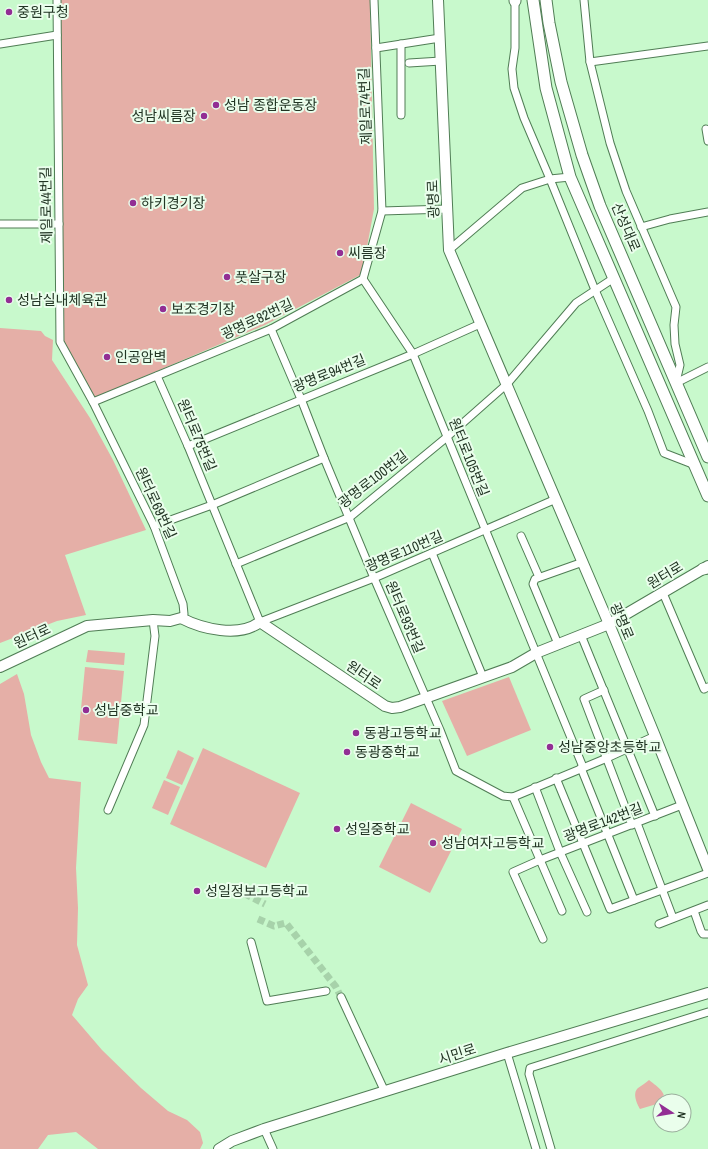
<svg xmlns="http://www.w3.org/2000/svg" width="708" height="1149" font-family="'Archivo Narrow','Noto Sans KR',sans-serif">
<style>
.green{fill:#e5afa7}
.lines{fill:none;stroke-linecap:round;stroke-linejoin:round}
.minor-tunnel{stroke:#a7d2aa;stroke-width:7;stroke-dasharray:7 3.5;stroke-linecap:butt}
.minor-casing{stroke:#507d55;stroke-width:9}
.secondary-casing{stroke:#507d55;stroke-width:12}
.primary-casing{stroke:#507d55;stroke-width:13}
.minor{stroke:#fff;stroke-width:7}
.secondary{stroke:#fff;stroke-width:10}
.primary{stroke:#fff;stroke-width:11}
.poi-dot{fill:#922e94;stroke:#eafeec;stroke-width:1.5}
.labels{text-anchor:middle;stroke-width:4;stroke-linejoin:round;paint-order:stroke}
.poi-label{font-size:14px;fill:#223524;stroke:#eafeec;text-anchor:start}
.street-label{font-size:14px;fill:#223524;stroke:#eafeec}
</style>
<rect width="100%" height="100%" fill="#c8f9cc"/>
<g class="green">
<path d="M59,0H370L374,209L362,274L265,325L94,398L60,342Z"/>
<path d="M0,328L41,331L45,336L53,340L52,360L90,418L113,460L146,530L65,555L86,615L57,621L0,643Z"/>
<path d="M88,650L125,653L124,665L86,662Z"/>
<path d="M85,667L124,671L117,744L78,740Z"/>
<path d="M17,674L24,694L31,735L41,762L49,778L81,782L76,868L78,908L77,945L88,985L78,999L72,1015L102,1050L141,1088L168,1111L187,1120L200,1132L203,1143L200,1149H98L76,1132L48,1135L38,1149H0V684Z"/>
<path d="M509,677L531,730L467,756L442,701Z"/>
<path d="M203,748L300,793L266,868L170,824Z"/>
<path d="M178,750L194,758L182,785L166,778Z"/>
<path d="M164,780L180,787L168,815L152,808Z"/>
<path d="M411,803L462,829L430,893L379,867Z"/>
<path d="M649,1080C655,1085 667,1092 664,1101H660V1103L640,1109C637,1104 632,1093 638,1088C642,1085 646,1083 649,1080Z"/>
</g>
<g class="lines">
<g class="minor-tunnel">
<path d="M235,889L265,904"/>
<path d="M258,919L274,926L286,923L336,987L341,997"/>
</g>
<g class="minor-casing">
<g id="minor">
<path d="M57,0L60,342L93,402L154,526L183,604L184,614L181,618"/>
<path d="M584,0L590,62L610,143L626,191L676,307L674,325L675,344L680,365L676,382"/>
<path d="M515,1V48L512,69L514,88L524,118L550,179L570,177"/>
<path d="M0,44L57,35"/>
<path d="M401,44V115"/>
<path d="M376,48L440,38"/>
<path d="M590,62L708,46"/>
<path d="M409,63L441,61"/>
<path d="M706,129L708,141"/>
<path d="M382,211L447,209"/>
<path d="M0,224H59"/>
<path d="M641,227L670,219L708,212"/>
<path d="M449,250L522,188L550,179L595,290L648,411L664,453L695,465"/>
<path d="M363,279L413,354L583,767"/>
<path d="M271,329L301,399L324,458L374,578L440,730L456,771L503,796L513,797L607,758L655,736"/>
<path d="M157,376L188,446L260,622L374,578L556,499"/>
<path d="M676,383L708,367"/>
<path d="M93,402L271,329L363,279L382,211L374,0"/>
<path d="M188,446L413,354L480,324"/>
<path d="M154,526L212,505L324,458"/>
<path d="M521,536L539,577"/>
<path d="M432,553L483,677"/>
<path d="M236,564L350,517L447,437L507,384L576,303L614,278"/>
<path d="M663,593L704,689L708,687"/>
<path d="M581,635L655,816"/>
<path d="M558,644L533,584L535,579L583,562"/>
<path d="M604,690L584,699L632,825"/>
<path d="M581,768L634,900"/>
<path d="M556,778L610,909L708,873"/>
<path d="M535,787L560,852L587,912"/>
<path d="M513,797L562,911"/>
<path d="M108,810L144,725L155,636L153,620"/>
<path d="M637,823L673,918"/>
<path d="M694,911L701,931L703,934H708"/>
<path d="M659,924L708,905"/>
<path d="M543,939L513,872L540,860L682,805"/>
<path d="M251,942L267,1001L326,991"/>
<path d="M341,997L385,1092"/>
<path d="M507,1053L536,1149"/>
<path d="M264,1129L273,1149"/>
<path d="M551,1149L529,1074L530,1068L708,1012"/>
</g>
</g>
<g class="secondary-casing">
<g id="secondary">
<path d="M438,0L449,250L609,624L655,736L708,869"/>
<path d="M0,667L87,626L153,620L170,621L181,618C202,629 239,638 260,622L385,706L392,708L400,707L512,667L536,653L609,624L708,566"/>
<path d="M219,1149L232,1141L264,1129L507,1053L708,993"/>
</g>
</g>
<g class="primary-casing">
<g id="primary">
<path d="M515,0V1"/>
<path d="M533,0L546,88L570,177L708,496"/>
<path d="M546,0L549,23L561,82L582,155L600,206L708,457"/>
<path d="M703,569L708,568"/>
</g>
</g>
<use href="#minor" class="minor"/>
<use href="#secondary" class="secondary"/>
<use href="#primary" class="primary"/>
</g>
<g class="poi-dot">
<circle cx="9" cy="12" r="4"/>
<circle cx="216" cy="105" r="4"/>
<circle cx="204" cy="116" r="4"/>
<circle cx="133" cy="203" r="4"/>
<circle cx="340" cy="253" r="4"/>
<circle cx="227" cy="277" r="4"/>
<circle cx="9" cy="300" r="4"/>
<circle cx="163" cy="309" r="4"/>
<circle cx="107" cy="357" r="4"/>
<circle cx="86" cy="710" r="4"/>
<circle cx="356" cy="733" r="4"/>
<circle cx="550" cy="747" r="4"/>
<circle cx="347" cy="752" r="4"/>
<circle cx="337" cy="829" r="4"/>
<circle cx="433" cy="843" r="4"/>
<circle cx="197" cy="891" r="4"/>
</g>
<g class="labels">
<g class="poi-label">
<text x="17" y="17">중원구청</text>
<text x="224" y="110">성남 종합운동장</text>
<text x="196" y="121" text-anchor="end">성남씨름장</text>
<text x="141" y="208">하키경기장</text>
<text x="348" y="258">씨름장</text>
<text x="235" y="282">풋살구장</text>
<text x="17" y="305">성남실내체육관</text>
<text x="171" y="314">보조경기장</text>
<text x="115" y="362">인공암벽</text>
<text x="94" y="715">성남중학교</text>
<text x="364" y="738">동광고등학교</text>
<text x="558" y="752">성남중앙초등학교</text>
<text x="355" y="757">동광중학교</text>
<text x="345" y="834">성일중학교</text>
<text x="441" y="848">성남여자고등학교</text>
<text x="205" y="896">성일정보고등학교</text>
</g>
<g class="street-label">
<text transform="translate(365 106) rotate(-92)" y="5">제일로74번길</text>
<text transform="translate(433 199) rotate(-92)" y="5">광명로</text>
<text transform="translate(46 205) rotate(-91)" y="5">제일로44번길</text>
<text transform="translate(626 227) rotate(67)" y="5">산성대로</text>
<text transform="translate(257 319) rotate(-25)" y="5">광명로82번길</text>
<text transform="translate(329 373) rotate(-22)" y="5">광명로94번길</text>
<text transform="translate(197 435) rotate(67)" y="5">원터로75번길</text>
<text transform="translate(469 457) rotate(68)" y="5">원터로105번길</text>
<text transform="translate(373 479) rotate(-38)" y="5">광명로100번길</text>
<text transform="translate(156 503) rotate(65)" y="5">원터로69번길</text>
<text transform="translate(404 551) rotate(-23)" y="5">광명로110번길</text>
<text transform="translate(665 575) rotate(-31)" y="5">원터로</text>
<text transform="translate(405 617) rotate(67)" y="5">원터로93번길</text>
<text transform="translate(622 621) rotate(67)" y="5">광명로</text>
<text transform="translate(32 636) rotate(-25)" y="5">원터로</text>
<text transform="translate(364 675) rotate(34)" y="5">원터로</text>
<text transform="translate(603 822) rotate(-21)" y="5">광명로142번길</text>
<text transform="translate(457 1054) rotate(-18)" y="5">시민로</text>
</g>
</g>
<g transform="translate(672 1113) rotate(102)"><circle r="19" fill="#eafeec" stroke="#9aae9c"/>
<path d="M0-3L7 15L0 10L-7 15Z" fill="#922e94"/>
<text y="-6" font-size="11" font-weight="bold" text-anchor="middle" fill="#223524">N</text>
</g>
</svg>
